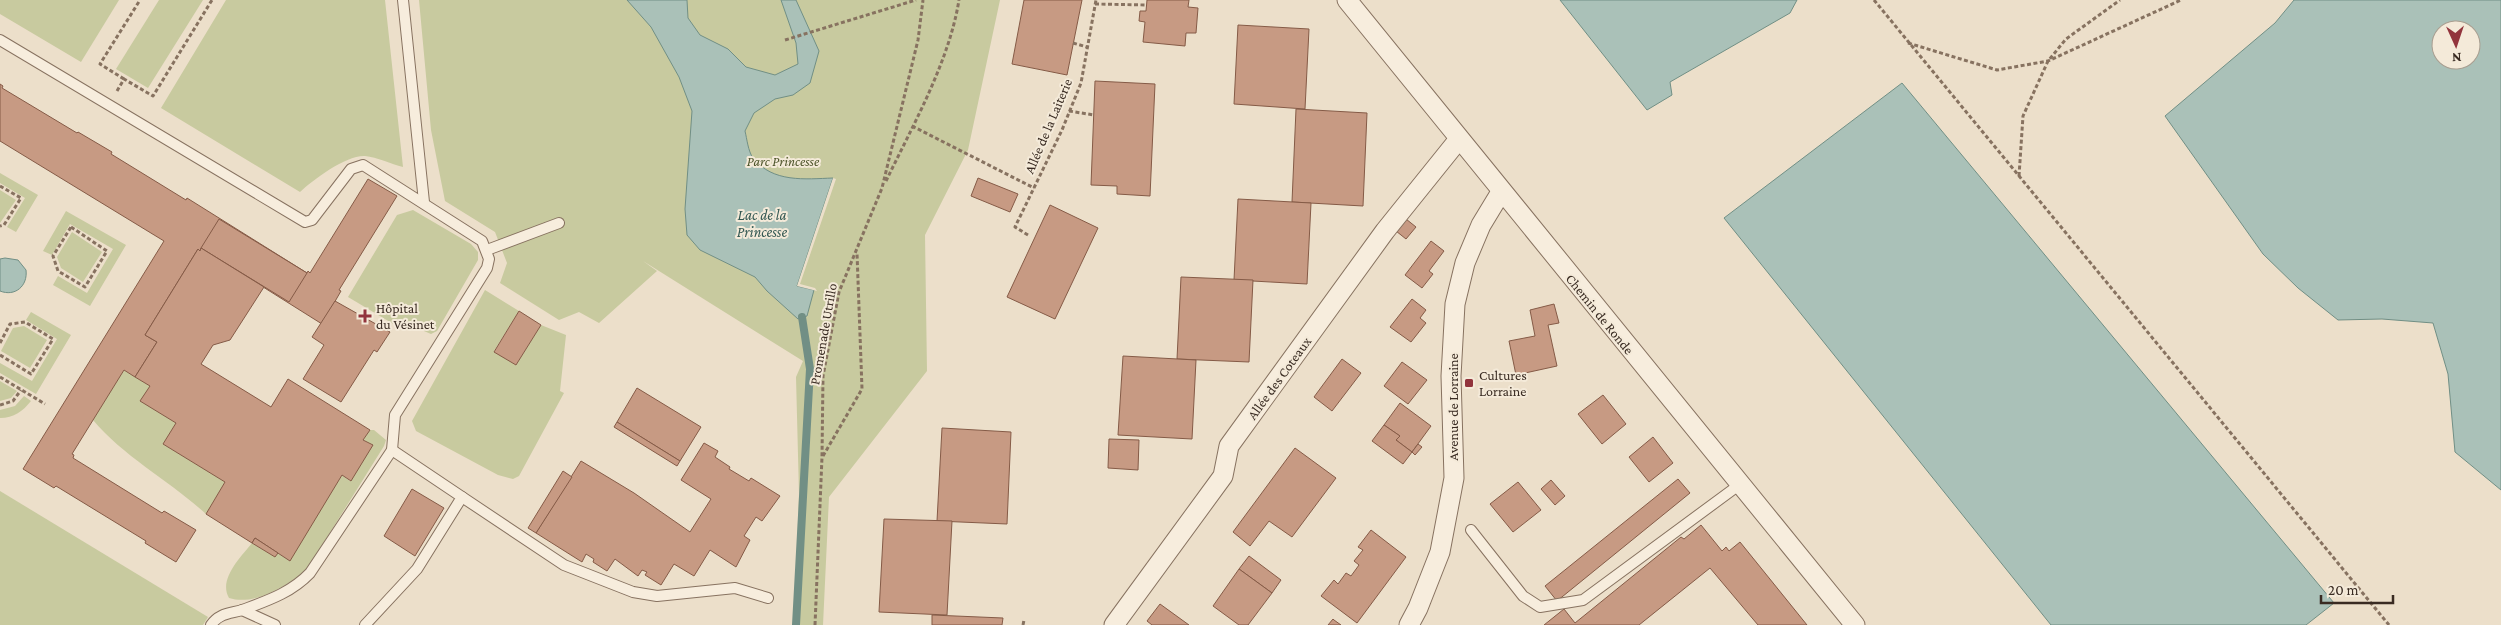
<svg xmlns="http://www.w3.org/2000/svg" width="2501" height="625" font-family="'Crimson Pro',serif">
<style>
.green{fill:#c8ca9f}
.water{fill:#aac1b8;stroke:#718f85;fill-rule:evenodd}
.pier{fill:#ecdfca}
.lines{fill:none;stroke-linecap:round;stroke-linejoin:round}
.stream{stroke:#718f85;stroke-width:8}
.building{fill:#c79a83;stroke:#855b47}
.lane-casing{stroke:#877260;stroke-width:12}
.street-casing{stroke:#877260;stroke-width:21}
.path{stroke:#877260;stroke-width:3;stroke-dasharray:4 2.5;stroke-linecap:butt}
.lane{stroke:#f7eddd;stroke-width:10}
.street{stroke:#f7eddd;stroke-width:19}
.poi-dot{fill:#92343c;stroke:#f4ead9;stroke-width:2}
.labels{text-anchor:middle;stroke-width:4;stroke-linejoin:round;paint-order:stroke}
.street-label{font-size:14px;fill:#392b22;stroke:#f4ead9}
.park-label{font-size:14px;font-style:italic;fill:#4d542a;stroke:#f4ead9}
.poi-label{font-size:14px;fill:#392b22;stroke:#f4ead9;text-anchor:start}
.water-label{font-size:15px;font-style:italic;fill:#335852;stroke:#f4ead9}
</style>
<rect width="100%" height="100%" fill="#ecdfca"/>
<g class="green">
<path d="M0,0H119L81,62L0,14Z"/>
<path d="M159,0H203L148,88L116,69Z"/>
<path d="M226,0H385L403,167C391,164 377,157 365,156C346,155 313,180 300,192L161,108Z"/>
<path d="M419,0H1000L968,150L925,235L927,371L829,497L823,625H794L799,494L796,377L803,361L643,261L657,271L599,323L579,312L559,320L500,283L507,263L495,232L445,201L431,130Z"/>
<path d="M0,173L38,195L16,232L7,227L25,198L0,183Z"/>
<path d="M0,190L16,200L0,223Z"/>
<path d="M413,210L471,244L478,252V260L437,331L431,334L405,323L395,325L348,297L397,215Z"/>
<path d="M66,211L126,245L90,306L53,285L58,276L87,293L113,249L70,224L52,255L43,251Z"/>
<path d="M72,232L102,252L83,282L61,268L57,257Z"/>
<path d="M485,290L519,311L494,351L516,365L541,325L566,335L560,391L564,393L519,476L513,479L498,475L416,431L412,421Z"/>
<path d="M31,312L71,335L36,394L0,373V363L32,381L57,339L26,320Z"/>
<path d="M24,326L47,340L30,368L1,351L13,328Z"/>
<path d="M124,370L150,386L141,401L176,423L163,444L225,482L206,514C170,481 124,457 93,420Z"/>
<path d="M0,381L17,391L11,398L0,401Z"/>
<path d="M24,396L31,401C23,411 14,418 0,418V410L15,406Z"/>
<path d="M370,430H374L386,440L384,446L306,571C286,586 255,606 229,598C218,579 241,557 252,543L275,557L278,553L289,560L342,475L350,481L372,445L363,440Z"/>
<path d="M0,491L208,617L203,625H0Z"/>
</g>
<g class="water">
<path d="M627,0H687L688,18L700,35L728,49L746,67L775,75L798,64L796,43L781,0H796L819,51L810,83L793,95L775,99L754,113L745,131C747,139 748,151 753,158C773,183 805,179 833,178L797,286L814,290L807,316L798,319L767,291L755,277L700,250L687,235L685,209L692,111L679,77L651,27Z"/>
<path d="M1560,0H1797L1790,13L1670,82L1672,95L1647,110Z"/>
<path d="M2294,0H2501V490L2455,452L2448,374L2433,323L2382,319L2338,320L2298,288L2263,254L2165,116L2275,23ZM2441,30H2471V60H2441Z"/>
<path d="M1902,83L2334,603L2306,625H2051L1724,218Z"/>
<path d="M5,258L18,260L26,270C28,286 15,297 0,291V259Z"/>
</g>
<path class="pier" d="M833,178L836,179L800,284L815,288L817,291L797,286Z"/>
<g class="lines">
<path class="stream" d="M796,625L810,369L802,317"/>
</g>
<g class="building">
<path d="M1024,0H1082L1067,75L1012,64Z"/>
<path d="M1147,0H1189L1188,7L1198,8L1196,33H1186L1185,46L1143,42L1145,22L1139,21L1140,11H1146Z"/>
<path d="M1238,25L1309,29L1305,109L1234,104Z"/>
<path d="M1095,81L1155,84L1150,196L1117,194V186L1091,185Z"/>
<path d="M0,84L3,86L2,88L77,133L78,132L112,152L111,154L186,200L187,198L307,273L308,271L310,273L368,179L397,196L339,290L341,291L322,324L201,248L200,251L198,249L145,335L157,342L135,377L124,370L72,454L74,455L73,458L162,513L164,511L196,530L176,562L145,543L146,541L56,486L54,488L23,469L164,241L0,141Z"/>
<path d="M1296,109L1367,113L1363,206L1292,202Z"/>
<path d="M978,178L1018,194L1010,212L971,196Z"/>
<path d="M1238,199L1311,203L1307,284L1234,280Z"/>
<path d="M1050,205L1098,228L1055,319L1007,297Z"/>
<path d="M219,219L307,273L289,302L201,248Z"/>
<path d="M1406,219L1416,227L1406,239L1396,231Z"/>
<path d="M1431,241L1444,251L1429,271L1433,274L1422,288L1405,275Z"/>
<path d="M201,248L264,287L230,340L213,345L201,364L271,407L288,379L370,430L363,440L373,445L351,481L342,475L290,561L255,538L252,543L206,514L225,482L163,444L176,423L140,401L150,386L135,377L157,342L145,335L198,249L200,251Z"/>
<path d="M1181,277L1253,280L1249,362L1177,359Z"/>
<path d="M1412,299L1426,310L1420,318L1426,323L1411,342L1390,327Z"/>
<path d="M335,301L390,332L377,352L374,350L341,402L303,379L324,345L312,337Z"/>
<path d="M1554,304L1559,323L1548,325L1557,366L1516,375L1509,341L1535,336L1530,310Z"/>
<path d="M519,311L541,325L516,365L494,352Z"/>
<path d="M1123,356L1196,360L1192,439L1118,435Z"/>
<path d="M1342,359L1361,373L1332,411L1314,397Z"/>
<path d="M1402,362L1427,380L1408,404L1384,386Z"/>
<path d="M637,388L701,427L680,461L617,422Z"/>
<path d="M1603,395L1626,424L1602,444L1578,414Z"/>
<path d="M1400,403L1431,426L1412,452L1396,440L1400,436L1384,425Z"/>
<path d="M617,422L680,461L677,466L614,427Z"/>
<path d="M1384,425L1400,436L1396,440L1412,452L1403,464L1372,441Z"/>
<path d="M942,428L1011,432L1007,524L937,521Z"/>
<path d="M1653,437L1673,463L1649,482L1629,457Z"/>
<path d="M1109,439L1139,440L1138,470L1108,468Z"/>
<path d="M704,443L718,451L715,457L730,467L729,469L749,481L751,478L780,496L762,521L756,517L744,536L750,540L736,567L710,550L694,576L674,564L661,585L645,575L647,572L642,570L638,576L615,559L607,571L593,562L594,559L586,554L582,562L536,533L581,461L634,493L690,532L711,499L681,480Z"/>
<path d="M1418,444L1422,447L1415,455L1412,452Z"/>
<path d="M1295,448L1336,478L1292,537L1269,521L1250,546L1233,532Z"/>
<path d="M563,471L572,477L536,533L528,528Z"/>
<path d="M1678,479L1690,493L1557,601L1545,586Z"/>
<path d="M1551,480L1565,496L1555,505L1541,489Z"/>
<path d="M1518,482L1541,510L1513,532L1490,504Z"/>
<path d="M412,489L444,508L415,556L384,536Z"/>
<path d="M884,519L952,521L947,615L879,612Z"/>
<path d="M1701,525L1722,551L1726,547L1729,551L1740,542L1807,625H1758L1710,568L1639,625H1544L1564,609L1575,623L1681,537L1684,539Z"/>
<path d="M1371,530L1406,557L1357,623L1321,596L1334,580L1338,584L1346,573L1351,576L1359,565L1354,561L1363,550L1358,547Z"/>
<path d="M255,538L278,553L275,557L252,543Z"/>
<path d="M1249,556L1281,580L1272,593L1239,569Z"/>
<path d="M1239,569L1272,593L1248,625H1239L1213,606Z"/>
<path d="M1160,604L1189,625H1152L1147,621Z"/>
<path d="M932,615L1003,618L1002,625H932Z"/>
<path d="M1333,619L1334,620L1341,625H1328Z"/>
</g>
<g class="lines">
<g class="lane-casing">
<g id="lane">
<path d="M403,0L424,202"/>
<path d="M0,40L305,222L312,220L351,169L363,165L482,241L489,259L487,268L395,415L392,450L310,573C292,592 269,600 245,609C232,614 220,612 211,625"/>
<path d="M487,250L559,223"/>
<path d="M462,497L564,565L633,592L657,596L735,588L768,598"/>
<path d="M1471,530L1523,596L1540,607L1583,600L1739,485"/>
<path d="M242,610L275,625"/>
<path d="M365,625L417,569L462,497L392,450"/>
</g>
</g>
<g class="street-casing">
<g id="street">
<path d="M1347,0L1855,625"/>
<path d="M1114,625L1223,476L1229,446L1385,231L1459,139"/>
<path d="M1409,625L1418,608L1440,552L1454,478L1451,376L1455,304L1465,263L1481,225L1501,192"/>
</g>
</g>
<g class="path">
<path d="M1874,0L2389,625"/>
<path d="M1095,4L1147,5"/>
<path d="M785,40L916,0"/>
<path d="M1073,43L1087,47"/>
<path d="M1908,43L1997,70L2048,61L2181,0"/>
<path d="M124,79L100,64L140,0"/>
<path d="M117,91L124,79L153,96L212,0"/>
<path d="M1069,111L1094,115"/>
<path d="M912,126L1034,188"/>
<path d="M2019,176L2023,116L2048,61L2066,39L2120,0"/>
<path d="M886,181C913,125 949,62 959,0"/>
<path d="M0,186L21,198L4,225L0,226"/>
<path d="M71,227L107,251L85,287L58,271L53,256Z"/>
<path d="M1028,235L1015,227L1062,130L1081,83L1096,0"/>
<path d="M0,343L10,324L25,322L53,339L31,374L0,355"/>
<path d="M0,377L45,404"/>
<path d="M0,405L13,401L21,390"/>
<path d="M823,456L862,389L857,253"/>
<path d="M815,625L822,457L823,376L839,292L882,188L918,40L923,0"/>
<path d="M1023,625L1024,620"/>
</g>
<use href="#lane" class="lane"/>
<use href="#street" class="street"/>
</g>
<g class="poi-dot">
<path d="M362.5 308.5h5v5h5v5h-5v5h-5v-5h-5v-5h5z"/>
<rect x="1464" y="378" width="10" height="10" rx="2.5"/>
</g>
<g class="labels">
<g class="street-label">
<text transform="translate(1048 126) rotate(-67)" y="5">Allée de la Laiterie</text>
<text transform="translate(1600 314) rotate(51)" y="5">Chemin de Ronde</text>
<text transform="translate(823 334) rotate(-80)" y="5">Promenade Utrillo</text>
<text transform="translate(1279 378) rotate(-54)" y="5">Allée des Coteaux</text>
<text transform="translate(1453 407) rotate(-90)" y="5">Avenue de Lorraine</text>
</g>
<g class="park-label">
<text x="783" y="166">Parc Princesse</text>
</g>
<g class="poi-label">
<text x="376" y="313">Hôpital<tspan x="376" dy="16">du Vésinet</tspan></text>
<text x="1479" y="380">Cultures<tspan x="1479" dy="16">Lorraine</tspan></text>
</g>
<g class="water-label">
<text x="762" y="220">Lac de la<tspan x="762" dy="17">Princesse</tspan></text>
</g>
</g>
<g transform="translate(2456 45) rotate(177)"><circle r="24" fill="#f4ead9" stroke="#a99e90"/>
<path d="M0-4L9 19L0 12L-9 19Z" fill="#92343c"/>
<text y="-8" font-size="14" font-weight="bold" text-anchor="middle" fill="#392b22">N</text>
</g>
<path d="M2321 595v8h72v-8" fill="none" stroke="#392b22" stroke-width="2.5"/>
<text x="2328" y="595" font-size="15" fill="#392b22" stroke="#f4ead9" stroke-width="4" paint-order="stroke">20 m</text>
</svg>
